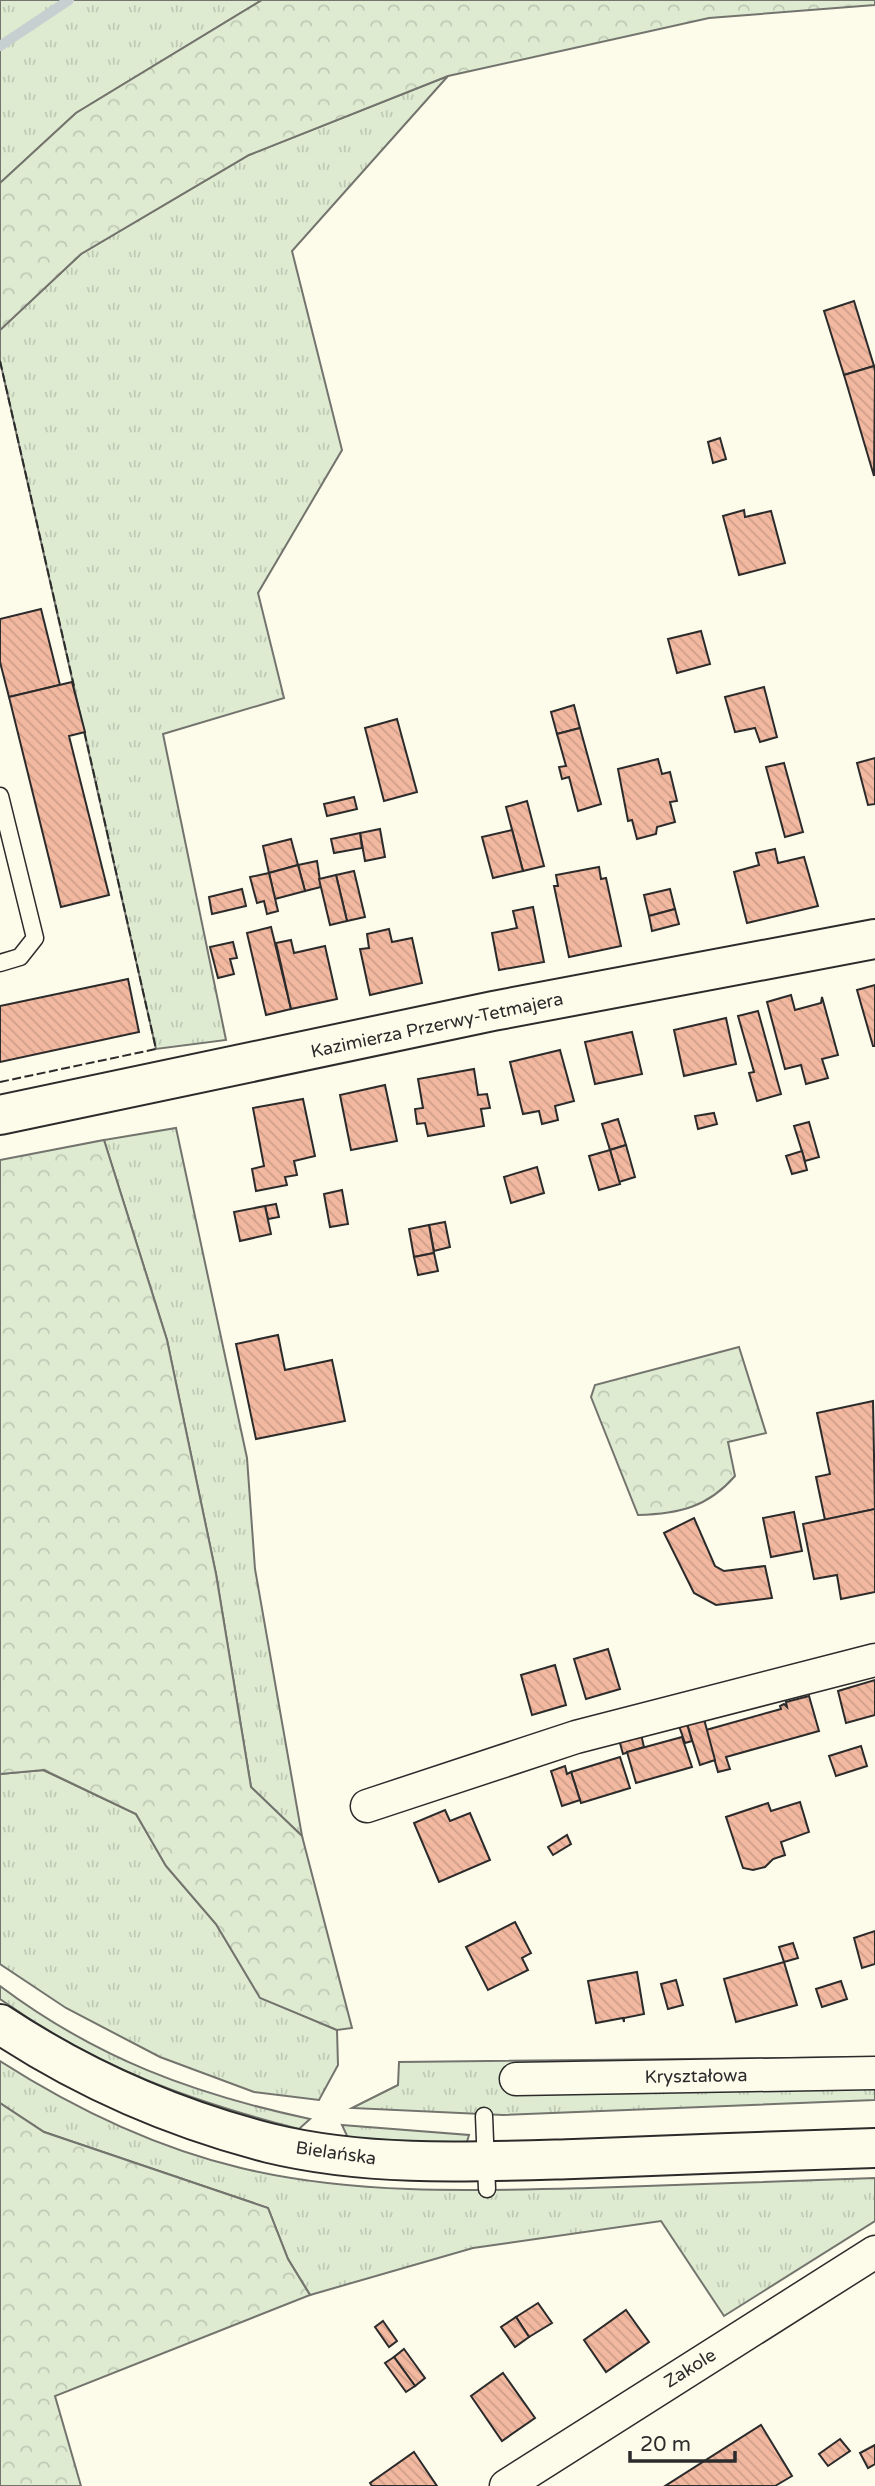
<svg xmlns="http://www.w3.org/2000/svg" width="875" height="2486" font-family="'Varela Round',sans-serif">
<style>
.grass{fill:url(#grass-tufts);stroke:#74746e;stroke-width:2}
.forest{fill:url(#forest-crowns);stroke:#74746e;stroke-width:2}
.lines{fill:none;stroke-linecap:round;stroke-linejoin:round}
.stream{stroke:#c7d0d0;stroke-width:10}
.building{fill:url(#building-back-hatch);stroke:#2b2b2b;stroke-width:2}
.lane-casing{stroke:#2b2b2b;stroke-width:19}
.street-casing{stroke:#2b2b2b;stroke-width:35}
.secondary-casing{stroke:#2b2b2b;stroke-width:42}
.lane{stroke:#fdfbea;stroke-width:16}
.street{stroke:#fdfbea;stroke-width:32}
.secondary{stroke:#fdfbea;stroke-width:38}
.fence{stroke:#2b2b2b;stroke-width:2;stroke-dasharray:9 3.5;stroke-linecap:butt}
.labels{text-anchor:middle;stroke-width:5;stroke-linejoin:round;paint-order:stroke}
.street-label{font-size:18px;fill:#2b2b2b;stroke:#fdfbea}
</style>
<defs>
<pattern id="grass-tufts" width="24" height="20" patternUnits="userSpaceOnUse" patternTransform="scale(1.75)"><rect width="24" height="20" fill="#deebd1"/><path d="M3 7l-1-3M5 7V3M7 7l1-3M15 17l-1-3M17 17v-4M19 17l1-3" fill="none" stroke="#bfcab4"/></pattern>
<pattern id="forest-crowns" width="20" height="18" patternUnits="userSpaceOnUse" patternTransform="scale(1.75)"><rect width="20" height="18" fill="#deebd1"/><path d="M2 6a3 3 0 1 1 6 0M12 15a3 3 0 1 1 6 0" fill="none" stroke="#bfcab4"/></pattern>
<pattern id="building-back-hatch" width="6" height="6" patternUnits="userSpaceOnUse" patternTransform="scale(1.75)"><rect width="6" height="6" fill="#f2b8a0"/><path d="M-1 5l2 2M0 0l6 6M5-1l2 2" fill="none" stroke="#d09e8a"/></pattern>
</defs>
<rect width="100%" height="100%" fill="#fdfbea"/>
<g class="grass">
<path d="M0,0H262L76,113L0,183Z"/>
<path d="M448,76L292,251L342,450L258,593L284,698L163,734L226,1040L156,1049L0,361V330L81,254L249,155Z"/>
<path d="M176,1128L247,1458L255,1569L302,1836L251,1787L216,1574L167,1340L104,1140Z"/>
<path d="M43,1770L136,1814L166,1866L216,1924L260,1997L337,2030L338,2065L319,2100L254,2092L160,2057L66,2008L0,1964V1774Z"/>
<path d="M0,1986C96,2058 193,2094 310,2119L299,2129C187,2100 96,2067 0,1999Z"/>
<path d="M875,2057V2100L503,2115L352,2108L398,2085L399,2062Z"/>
<path d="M0,2061C75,2109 154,2147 241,2168C354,2195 473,2191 589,2188C684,2185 780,2181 875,2178V2221L724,2316L661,2221L473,2248L310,2295L288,2259L268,2208L44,2132L0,2103Z"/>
<path d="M342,2125L469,2135L466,2145L348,2138Z"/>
</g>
<g class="forest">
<path d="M262,0H875V5L709,18L448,76L249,155L81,254L0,330V183L76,113Z"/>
<path d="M104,1140L167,1340L216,1574L251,1787L302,1836L352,2028L337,2030L260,1998L216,1924L166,1866L136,1814L44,1770L0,1774V1160Z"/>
<path d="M739,1347L766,1433L728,1442L735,1476C708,1507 679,1514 638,1515L591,1397L595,1385Z"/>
<path d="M0,2103L44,2132L268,2208L288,2259L310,2295L55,2396L81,2486H0Z"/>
</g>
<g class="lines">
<path class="stream" d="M0,46L69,0"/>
</g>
<g class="building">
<path d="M854,301L874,366L844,375L824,311Z"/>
<path d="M874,366L875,371L874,476L844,375Z"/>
<path d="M720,438L726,459L713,463L708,442Z"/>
<path d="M744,510L745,517L771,511L785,563L739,575L723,516Z"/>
<path d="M41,609L60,685L9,697L0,662V619Z"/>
<path d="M701,631L710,664L677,673L668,639Z"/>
<path d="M72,682L85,732L69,736L109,895L61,907L9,697Z"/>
<path d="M764,687L777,737L760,742L755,728L735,732L725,697Z"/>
<path d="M574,705L580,728L557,734L551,712Z"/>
<path d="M397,719L417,792L384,801L365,728Z"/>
<path d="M580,728L601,804L578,811L569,777L562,779L559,767L566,766L557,734Z"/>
<path d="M875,758V804L868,805L857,763Z"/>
<path d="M658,759L662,774L670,772L677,801L670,802L675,822L657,827L656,834L637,839L632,820L628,821L618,769Z"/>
<path d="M784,763L803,832L785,837L766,767Z"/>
<path d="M354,797L357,809L327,816L324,804Z"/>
<path d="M527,801L544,866L523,871L506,807Z"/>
<path d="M380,829L385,857L365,861L360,833Z"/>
<path d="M512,830L523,871L493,878L482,837Z"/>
<path d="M360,833L362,848L334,853L331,839Z"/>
<path d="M291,839L298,865L269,873L263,846Z"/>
<path d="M775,849L778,863L804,857L818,906L747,923L734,872L759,865L756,853Z"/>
<path d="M317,861L321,887L305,891L298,865Z"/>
<path d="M298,865L305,891L275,899L269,873Z"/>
<path d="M599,867L601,879L606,878L621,946L569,957L554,886H558L556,875Z"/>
<path d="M354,871L365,917L347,921L336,875Z"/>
<path d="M269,873L278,911L267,914L264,901L257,903L250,877Z"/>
<path d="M336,875L347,921L330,925L319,879Z"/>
<path d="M242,889L246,906L212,914L209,897Z"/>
<path d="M670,889L675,909L649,916L644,895Z"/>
<path d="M533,907L544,962L499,970L492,933L517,928L513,911Z"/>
<path d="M675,909L679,924L652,931L649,916Z"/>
<path d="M271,927L291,1009L266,1015L247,933Z"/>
<path d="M389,929L392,942L412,938L422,983L370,995L360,949L369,948L367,934Z"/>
<path d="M291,940L294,953L325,946L337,999L291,1009L276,943Z"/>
<path d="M233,942L237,958L230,959L234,974L218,978L210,947Z"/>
<path d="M128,979L139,1032L0,1062V1006Z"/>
<path d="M875,985V1046H873L857,990Z"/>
<path d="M791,995L795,1010L821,1003L822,997L838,1055L822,1059L828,1078L806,1084L801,1065L785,1069L767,1002Z"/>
<path d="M758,1011L781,1094L757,1101L749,1073L754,1072L738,1016Z"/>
<path d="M726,1018L736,1064L684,1076L674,1030Z"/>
<path d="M632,1032L642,1074L595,1084L585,1042Z"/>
<path d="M560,1050L574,1101L555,1106L558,1120L542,1124L539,1111L523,1114L510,1062Z"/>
<path d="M474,1069L478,1095L487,1094L490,1108L481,1109L484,1126L428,1136L425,1123L417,1124L415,1109L423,1108L418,1079Z"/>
<path d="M385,1085L397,1141L351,1150L340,1095Z"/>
<path d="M303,1099L315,1156L294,1161L297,1175L285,1177L287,1185L256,1191L252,1169L264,1166L253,1108Z"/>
<path d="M714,1113L717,1124L698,1129L695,1116Z"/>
<path d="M618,1119L626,1145L610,1150L602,1124Z"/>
<path d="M809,1122L819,1157L805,1161L794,1126Z"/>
<path d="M626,1145L635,1177L619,1182L610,1150Z"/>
<path d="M610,1150L620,1184L599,1190L589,1156Z"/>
<path d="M802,1151L807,1170L792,1174L786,1156Z"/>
<path d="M537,1167L544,1193L511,1203L504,1177Z"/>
<path d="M342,1190L348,1224L330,1227L324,1194Z"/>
<path d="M276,1204L279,1217L268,1219L265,1206Z"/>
<path d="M265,1206L271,1234L240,1241L234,1212Z"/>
<path d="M445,1222L450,1247L434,1251L429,1225Z"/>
<path d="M429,1225L434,1253L414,1257L409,1229Z"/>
<path d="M434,1253L438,1271L418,1275L414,1257Z"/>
<path d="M278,1335L285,1370L332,1360L345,1421L256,1439L236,1344Z"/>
<path d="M873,1401L875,1509L825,1520L816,1477L830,1474L817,1413Z"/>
<path d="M875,1509V1592L841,1599L837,1575L814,1579L803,1524Z"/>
<path d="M794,1512L802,1551L771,1557L763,1518Z"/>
<path d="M694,1518L715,1566L724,1571L765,1566L772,1598L716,1605L694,1593L664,1533Z"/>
<path d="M608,1649L620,1689L586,1699L574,1659Z"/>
<path d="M555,1665L566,1705L532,1715L521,1675Z"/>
<path d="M875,1680V1715L846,1723L838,1691Z"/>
<path d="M809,1696L819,1731L726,1757L730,1769L718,1772L706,1730L781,1709L780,1706L784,1704L787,1707L786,1702Z"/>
<path d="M704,1719L715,1760L700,1765L687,1724Z"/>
<path d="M687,1724L692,1741L685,1743L679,1726Z"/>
<path d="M640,1730L644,1747L623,1754L618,1736Z"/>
<path d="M682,1737L692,1767L636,1783L627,1752Z"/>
<path d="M861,1746L867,1766L836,1776L829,1756Z"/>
<path d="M620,1757L630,1788L581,1803L571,1772Z"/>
<path d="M565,1766L567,1774L571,1772L580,1800L562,1806L551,1771Z"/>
<path d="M800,1802L809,1832L781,1842L785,1855L773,1859L765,1867L753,1870L743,1868L726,1817L768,1803L771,1811Z"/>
<path d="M445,1810L450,1821L470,1813L490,1860L439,1882L414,1823Z"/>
<path d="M567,1835L571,1844L553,1855L548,1847Z"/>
<path d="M515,1922L531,1953L522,1958L528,1970L488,1990L466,1947Z"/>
<path d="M875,1931V1964L862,1968L854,1938Z"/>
<path d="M793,1943L798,1958L784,1962L779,1947Z"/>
<path d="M784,1962L797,2005L736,2022L724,1979Z"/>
<path d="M637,1972L644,2014L624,2018V2022L623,2018L596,2023L588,1981Z"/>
<path d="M676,1980L683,2005L668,2009L661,1984Z"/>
<path d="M841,1981L847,1999L822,2007L816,1989Z"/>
<path d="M538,2303L552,2323L529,2337L516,2317Z"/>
<path d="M626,2310L649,2342L606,2372L584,2340Z"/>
<path d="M516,2317L529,2337L515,2347L501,2327Z"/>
<path d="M383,2321L397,2341L389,2347L375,2327Z"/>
<path d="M404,2349L425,2378L415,2386L394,2357Z"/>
<path d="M394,2357L415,2386L406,2392L385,2363Z"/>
<path d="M503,2373L535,2418L502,2441L471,2396Z"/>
<path d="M761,2425L792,2476L775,2486H665Z"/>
<path d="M840,2439L850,2451L828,2466L819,2454Z"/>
<path d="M875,2445V2464L868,2468L860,2453Z"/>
<path d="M414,2452L437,2486H372L370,2483Z"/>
</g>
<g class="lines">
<g class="lane-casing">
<g id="lane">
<path d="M0,796L35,938L20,957L0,963"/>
<path d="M484,2116L487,2189"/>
</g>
</g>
<g class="street-casing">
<g id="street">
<path d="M367,1806L576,1737L875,1660"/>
<path d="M516,2079L875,2073"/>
<path d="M506,2486L875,2252"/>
</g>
</g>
<g class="secondary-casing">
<g id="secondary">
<path d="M0,1115L493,1011L875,939"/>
<path d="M0,2024C83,2079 172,2118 269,2143C368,2167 473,2162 574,2159C674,2155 775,2151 875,2148"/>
</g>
</g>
<use href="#lane" class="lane"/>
<use href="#street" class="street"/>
<use href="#secondary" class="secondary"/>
<g class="fence">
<path d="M0,361L74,686"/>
<path d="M0,1082L156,1049L84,730"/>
</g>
</g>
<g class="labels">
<g class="street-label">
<text transform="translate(437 1025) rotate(-12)" y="6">Kazimierza Przerwy-Tetmajera</text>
<text transform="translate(696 2076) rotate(-1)" y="6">Kryształowa</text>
<text transform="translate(336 2153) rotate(8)" y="6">Bielańska</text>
<text transform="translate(690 2368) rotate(-32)" y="6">Zakole</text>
</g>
</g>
<path d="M630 2451v10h105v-10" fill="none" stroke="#2b2b2b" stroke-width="3.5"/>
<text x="640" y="2451" font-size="21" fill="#2b2b2b" stroke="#fdfbea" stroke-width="5" paint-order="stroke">20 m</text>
</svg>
